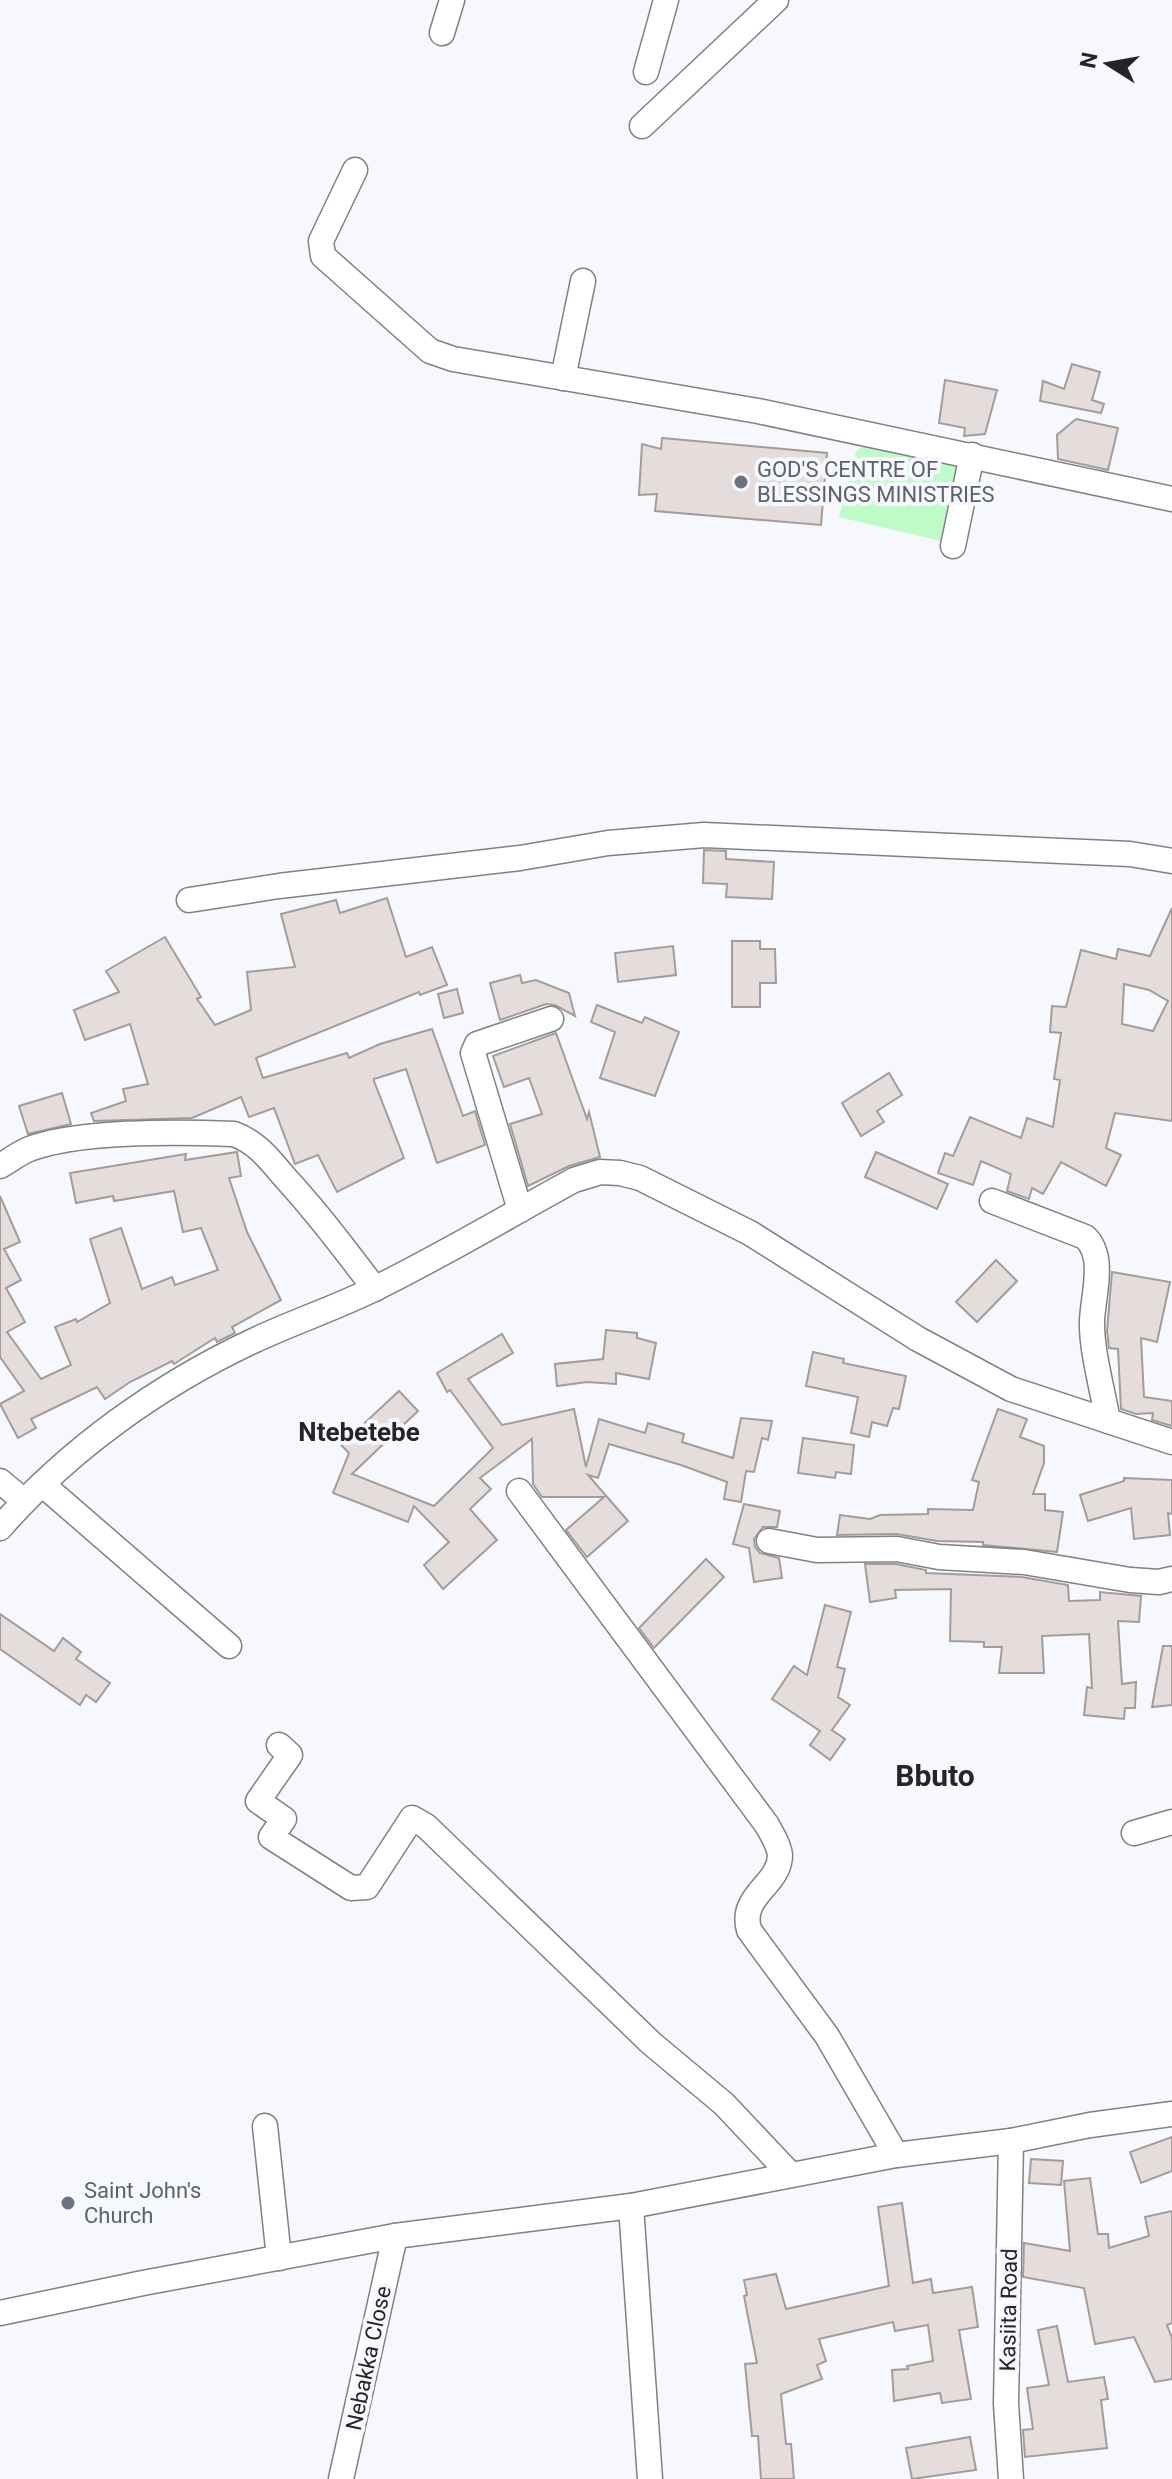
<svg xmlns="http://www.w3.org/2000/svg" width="1172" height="2479" font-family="Roboto,sans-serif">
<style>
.green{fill:#befbc6}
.building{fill:#e4dddc;stroke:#a39c9b;stroke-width:2;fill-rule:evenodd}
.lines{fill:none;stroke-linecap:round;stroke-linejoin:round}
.minor-casing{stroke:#808186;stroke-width:27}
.minor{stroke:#fff;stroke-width:24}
.worship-dot{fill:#6b7280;stroke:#f6f8fd;stroke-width:3}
.labels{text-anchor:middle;stroke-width:8;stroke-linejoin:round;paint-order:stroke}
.worship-label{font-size:22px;fill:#5b616d;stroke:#f6f8fd;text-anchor:start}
.street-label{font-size:22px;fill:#252528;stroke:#f6f8fd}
.quarter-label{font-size:26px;font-weight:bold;fill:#252528;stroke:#f6f8fd}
.district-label{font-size:30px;font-weight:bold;fill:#252528;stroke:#f6f8fd}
</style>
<rect width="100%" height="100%" fill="#f6f8fd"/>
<path class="green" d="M861,447L963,468L945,542L839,517L856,452Z"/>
<g class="building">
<path d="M1072,364L1100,372L1092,400L1104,404L1101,413L1040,401L1043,381L1064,389Z"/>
<path d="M945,380L997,390L985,434L964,436L965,428L939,423Z"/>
<path d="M1076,419L1118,428L1108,470L1058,459L1057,435Z"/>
<path d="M662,438L827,453L821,525L655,511L657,494L639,495L642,444L661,449Z"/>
<path d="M704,850L726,851V859L774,862L772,899L726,897L727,884L703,883Z"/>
<path d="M387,898L406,957L432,947L447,985L420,995L419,992L256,1058L263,1078L347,1053L349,1058L380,1044L432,1029L463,1116L475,1111L485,1145L437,1163L406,1069L374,1079V1081L404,1158L337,1192L318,1155L295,1164L274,1108L249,1117L241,1097L192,1118L94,1121L91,1113L126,1101L123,1089L148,1084L130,1024L85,1040L74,1010L119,992L106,971L165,937L201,997L197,999L215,1025L251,1010L247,972L295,967L281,914L336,900L340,913Z"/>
<path d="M1172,908V1121L1115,1113L1106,1148L1121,1155L1106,1186L1061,1162L1043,1194L1032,1188L1029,1199L1007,1191L1011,1174L981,1161L973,1185L938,1173L945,1153L953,1156L970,1117L1021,1138L1027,1118L1053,1127L1060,1080L1054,1079L1061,1033L1050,1032L1052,1006L1066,1007L1081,950L1116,959L1118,949L1150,956ZM1124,984L1149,990L1168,1001L1153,1031L1122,1024Z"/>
<path d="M732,941H760V949H775L776,983H760V1007H732Z"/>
<path d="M673,946L676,975L618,982L615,953Z"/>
<path d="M520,975L522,983L536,980L569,993L575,1016L555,1005L546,1004L500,1020L490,983Z"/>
<path d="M457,989L463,1013L444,1018L438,994Z"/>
<path d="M597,1005L642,1023L645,1017L679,1032L655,1096L600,1078L615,1032L591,1022Z"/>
<path d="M556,1033L587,1119L589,1112L600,1157L569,1166L528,1186L510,1124L542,1114L529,1078L504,1087L493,1056Z"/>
<path d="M889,1073L902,1095L877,1111L884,1122L861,1136L842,1103Z"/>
<path d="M62,1093L71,1124L28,1134L19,1106Z"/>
<path d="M237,1152L241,1176L229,1178L247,1232L281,1300L232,1327L235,1333L217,1342L215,1338L174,1364L172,1361L130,1382L105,1399L97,1387L31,1419L36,1428L18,1438L0,1404L24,1391L0,1357V1196L20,1242L4,1249L21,1280L6,1288L25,1322L7,1332L41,1379L71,1365L55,1327L76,1319L77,1322L110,1303L90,1239L121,1228L142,1289L172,1277L175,1285L218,1270L201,1228L183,1232L174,1191L114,1201L113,1196L76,1203L70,1173L186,1154L185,1160Z"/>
<path d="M876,1152L948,1184L937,1209L865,1177Z"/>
<path d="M996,1260L1017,1281L977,1322L956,1302Z"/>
<path d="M1112,1272L1170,1282L1157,1342L1141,1338L1144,1397L1172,1401V1426L1152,1420L1153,1413L1136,1414L1121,1409L1118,1349L1109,1348L1107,1331Z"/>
<path d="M606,1330L637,1333V1338L656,1343L649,1379L616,1373V1384L587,1382L557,1386L555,1364L603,1359Z"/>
<path d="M502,1334L513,1353L468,1379L502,1425L574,1409L586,1467L599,1419L645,1433L648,1423L684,1434L682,1442L733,1458L741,1418L772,1421L768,1440L762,1438L754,1472L746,1471L741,1502L724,1499L727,1482L681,1465L609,1444L598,1478L588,1475L628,1521L587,1557L566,1530L604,1497H542L533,1484L532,1439L480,1478L491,1489L470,1509L497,1540L443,1589L424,1565L449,1542L414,1506L408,1522L333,1493L349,1453L341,1445L399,1391L418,1411L352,1474L434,1506L493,1448L450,1390L447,1392L437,1373Z"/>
<path d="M813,1352L844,1359L843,1363L906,1376L899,1409L893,1408L887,1426L872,1422L869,1437L851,1433L858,1397L806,1386Z"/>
<path d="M998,1409L1027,1419L1020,1437L1044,1446V1463L1033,1494H1045V1510L1063,1512L1057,1552L983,1545V1542L937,1541L897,1534L837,1535L840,1515L870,1519L880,1515L928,1514V1509L973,1510L979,1482L972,1480Z"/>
<path d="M803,1438L854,1445L851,1474L836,1472L835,1478L798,1473Z"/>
<path d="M1124,1478L1172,1480V1514L1168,1513L1170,1535L1134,1539L1131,1508L1088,1521L1080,1495L1124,1481Z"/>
<path d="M744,1504L780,1511L777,1527H763L754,1539L755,1547L760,1553L779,1558L782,1578L754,1582L749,1548L733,1544Z"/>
<path d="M706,1559L724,1577L654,1648L639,1628Z"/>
<path d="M865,1564H896L926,1570V1573L1022,1577L1068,1585L1069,1601L1100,1600V1592L1141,1596L1139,1622L1118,1621L1122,1684L1136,1682L1135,1708H1125L1124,1719L1084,1715L1087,1687L1092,1688L1089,1634L1042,1636L1044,1673H999L1002,1647H984V1642L950,1641L951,1589L895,1590L896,1598L870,1602Z"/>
<path d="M825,1605L851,1612L837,1667L845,1669L838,1697L850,1705L832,1730L845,1739L830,1760L810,1745L820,1731L772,1699L794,1666L807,1675Z"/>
<path d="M0,1614L54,1651L63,1638L81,1652L76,1659L110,1683L96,1702L86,1695L80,1705L0,1649Z"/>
<path d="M1163,1646H1172V1705L1152,1707Z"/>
<path d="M1172,2137V2171L1141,2183L1130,2152Z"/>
<path d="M1031,2159L1063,2161L1061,2185L1029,2183Z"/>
<path d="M1090,2178L1098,2234H1108L1109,2248L1149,2236L1145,2217L1172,2211V2323L1167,2325L1172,2338V2379L1155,2382L1134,2337L1095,2344L1084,2288L1023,2277L1024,2243L1070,2251L1064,2181Z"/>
<path d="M902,2203L913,2283L931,2279L933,2293L972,2287L978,2327L959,2330L971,2399L942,2403L940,2393L894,2401L892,2370L908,2369L907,2366L933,2361L928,2325L895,2331L893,2322L819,2339L826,2361L817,2365L822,2379L781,2394L786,2444H791L794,2479H761L758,2436H752L745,2364L757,2363L744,2296L747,2295L744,2280L776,2274L786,2309L889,2286L878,2207Z"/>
<path d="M1057,2326L1068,2382L1104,2377L1108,2399L1101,2400L1107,2448L1025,2457L1023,2430L1033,2429L1027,2388L1049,2385L1038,2330Z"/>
<path d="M970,2437L976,2470L912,2479L906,2448Z"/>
</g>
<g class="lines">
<g class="minor-casing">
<g id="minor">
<path d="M442,33L452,0"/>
<path d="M646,72L666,0"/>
<path d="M642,126L776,0"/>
<path d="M355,170L321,241L323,256L430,351L453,359L758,411L1172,499"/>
<path d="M563,378L583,281"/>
<path d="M953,546L972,455"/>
<path d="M189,900L279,886L520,858L608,843L704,835L1130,854L1172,861"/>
<path d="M0,1166C9,1161 18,1154 27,1150C77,1130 179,1132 234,1134C259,1143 272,1163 289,1182C320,1216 347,1252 375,1289"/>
<path d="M992,1201L1085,1237C1106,1256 1093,1295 1092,1321C1091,1349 1103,1392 1108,1421"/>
<path d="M520,1210L473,1053L477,1044L551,1019"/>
<path d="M0,1481L24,1501"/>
<path d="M42,1484L229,1646"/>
<path d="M519,1491L767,1825C771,1833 779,1844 780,1855C780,1885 739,1895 749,1930L827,2036L896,2155"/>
<path d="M0,1528C68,1450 159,1385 253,1341C293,1322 336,1308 376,1288C443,1255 508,1216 574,1180L600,1172L620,1173L640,1178L750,1233L918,1339L1011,1389L1172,1442"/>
<path d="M769,1541L817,1550L897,1549L939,1557L1024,1562L1130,1580L1159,1582L1172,1579"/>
<path d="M279,1745L290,1755L258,1801L284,1819L271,1837L351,1888L367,1887L412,1818L426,1826L651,2043L724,2104L790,2174"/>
<path d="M1134,1833L1172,1822"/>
<path d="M265,2126L279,2258"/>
<path d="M1011,2141L1006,2404L1011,2479"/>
<path d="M631,2206L650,2479"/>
<path d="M0,2313L143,2283L395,2236L631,2206L896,2155L1011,2141L1090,2125L1172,2114"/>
<path d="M341,2479L395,2236"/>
</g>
</g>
<use href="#minor" class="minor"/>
</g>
<g class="worship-dot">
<circle cx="741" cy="482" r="8"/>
<circle cx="68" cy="2203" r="8"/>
</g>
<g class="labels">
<g class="worship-label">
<text x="757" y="477">GOD'S CENTRE OF<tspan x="757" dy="25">BLESSINGS MINISTRIES</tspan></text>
<text x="84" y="2198">Saint John's<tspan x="84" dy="25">Church</tspan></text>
</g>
<g class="street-label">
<text transform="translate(1008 2310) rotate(-89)" y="8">Kasiita Road</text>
<text transform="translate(368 2358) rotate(-78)" y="8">Nebakka Close</text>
</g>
<g class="quarter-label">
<text x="359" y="1441">Ntebetebe</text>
</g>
<g class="district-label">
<text x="935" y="1786">Bbuto</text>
</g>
</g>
<g transform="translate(1108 64) rotate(281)" stroke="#f6f8fd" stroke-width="6" paint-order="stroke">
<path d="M0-6L14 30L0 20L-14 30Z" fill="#252528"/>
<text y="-12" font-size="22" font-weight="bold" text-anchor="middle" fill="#252528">N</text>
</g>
</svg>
